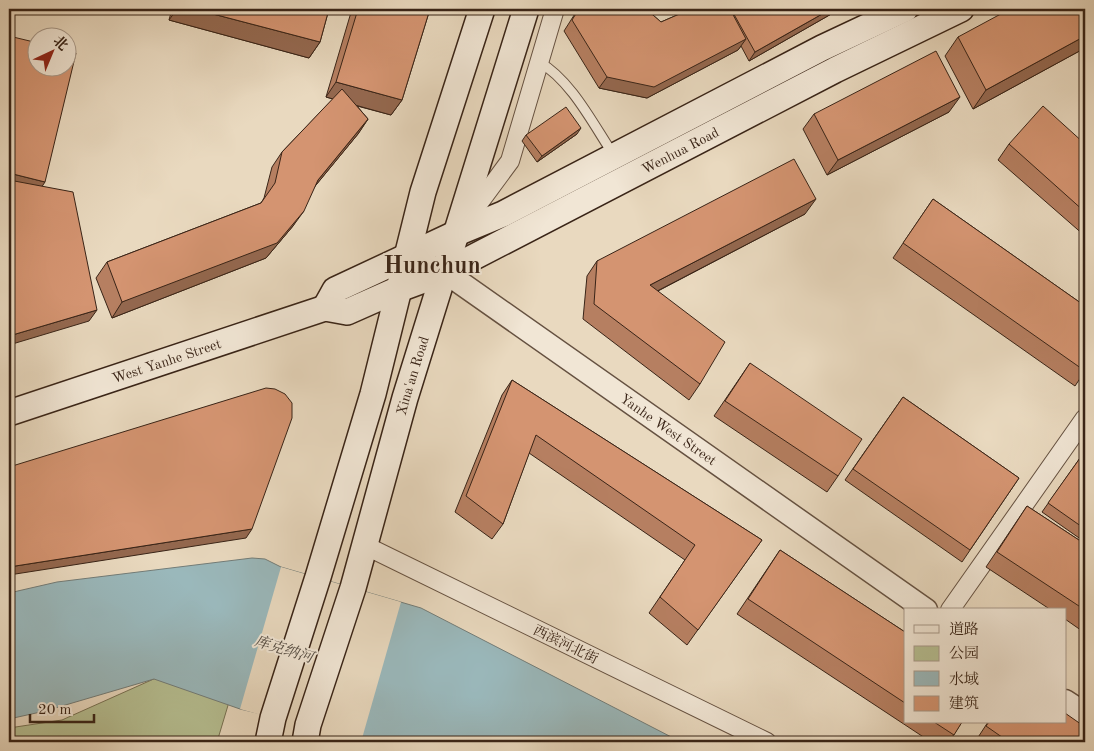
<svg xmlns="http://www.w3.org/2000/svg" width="1094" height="751" font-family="'Old Standard TT','Noto Serif SC',serif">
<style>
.green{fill:#b6bf92;stroke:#787254}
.water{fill:#9ab8bb;stroke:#737d79}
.pier{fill:#e9d9bf}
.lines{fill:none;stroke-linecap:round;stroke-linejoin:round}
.service-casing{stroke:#655141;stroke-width:11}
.minor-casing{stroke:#655141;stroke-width:20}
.tertiary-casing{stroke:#655141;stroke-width:25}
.secondary-casing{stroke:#392417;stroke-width:28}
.service{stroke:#f1e6d5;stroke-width:9}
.minor{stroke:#f1e6d5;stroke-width:18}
.tertiary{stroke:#f1e6d5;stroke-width:22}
.secondary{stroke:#f1e6d5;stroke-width:25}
.wall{fill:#b67f61;stroke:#392417}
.shaded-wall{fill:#94684f;stroke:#392417}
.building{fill:#d49471;stroke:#392417}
.labels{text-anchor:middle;stroke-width:4;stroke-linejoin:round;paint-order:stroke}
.street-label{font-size:14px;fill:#392417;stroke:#f1e6d5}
.water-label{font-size:15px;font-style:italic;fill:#514940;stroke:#f1e6d5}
.town-label{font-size:24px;font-weight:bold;fill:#392417;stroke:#f1e6d5}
</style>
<rect width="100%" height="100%" fill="#e9d9bf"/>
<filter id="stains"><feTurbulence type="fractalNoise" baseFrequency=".004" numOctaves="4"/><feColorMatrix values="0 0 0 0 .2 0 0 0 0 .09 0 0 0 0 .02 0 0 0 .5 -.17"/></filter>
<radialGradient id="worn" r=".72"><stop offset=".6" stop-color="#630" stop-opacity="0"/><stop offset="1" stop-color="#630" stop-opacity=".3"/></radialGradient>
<path class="green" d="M176,669L229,702L217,742H9V728L62,720Z"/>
<path class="water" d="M252,558L265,559L281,567L421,608L681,742H356L308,725L240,709L154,679L45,711L9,719V593L57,582Z"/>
<path class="pier" d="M281,567L401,602L361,742H355L240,709Z"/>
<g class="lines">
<g class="service-casing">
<path id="service" d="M539,62C571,80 593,124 613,154"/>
</g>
<g class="minor-casing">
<g id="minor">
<path d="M465,222L510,161L555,9"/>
<path d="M364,545L767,742"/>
<path d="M950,610L1085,418"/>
</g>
</g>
<g class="tertiary-casing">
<g id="tertiary">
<path id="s1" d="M407,257L445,272L926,610"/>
<path d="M1065,701L1085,714"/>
</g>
</g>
<g class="secondary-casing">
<g id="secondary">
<path d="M325,308L335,290L457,233L503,214L822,48L905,9"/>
<path id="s2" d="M9,413L325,308L347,312L399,289L445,272L835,70L961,9"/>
<path d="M268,742L273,718L318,577L373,394L423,192L482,9"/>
<path id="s3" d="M305,742L308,725L353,588L405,398L526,9"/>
</g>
</g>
<use href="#service" class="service"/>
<use href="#minor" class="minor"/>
<use href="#tertiary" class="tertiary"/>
<use href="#secondary" class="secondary"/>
</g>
<g class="wall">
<path d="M172,9H329L320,42L309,58L169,20Z"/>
<path d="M352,9H430L402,100L391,115L357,106L368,119L358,134L315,186L293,226L266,258L112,318L96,278L107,262L261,203L264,198L272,167L282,152L333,99L326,97Z"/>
<path d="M578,9H646L661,22L691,9H840L749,61L741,46L738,50L647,98L599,88L564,31Z"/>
<path d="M1085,9V48L973,109L945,56L958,37Z"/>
<path d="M949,112L827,175L803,129L814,114Z"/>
<path d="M577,134L537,162L522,141L526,135Z"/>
<path d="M1009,144H1085V236L998,160Z"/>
<path d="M933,199L1085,306V371L1075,386L893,258Z"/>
<path d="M805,214L658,291L700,384L689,400L583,319L587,276L597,261Z"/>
<path d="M750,363L838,476L827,492L714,416Z"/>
<path d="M512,380L762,540L687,645L649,613L685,560L529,453L503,524L492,539L455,512L502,395Z"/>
<path d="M903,397L1019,478L962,562L845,480Z"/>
<path d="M1085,451V535L1082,540L1042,512Z"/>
<path d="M1027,506L1085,544V633L1065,619V610H1051L986,567Z"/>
<path d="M780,550L905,632V722H962L949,742H931L737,614Z"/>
<path d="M988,722L1085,742H975Z"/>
</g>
<g class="shaded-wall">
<path d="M177,9H194L320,42L309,58L169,20Z"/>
<path d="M831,9H840L749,61L755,52Z"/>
<path d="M1085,36V48L973,109L986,90Z"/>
<path d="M746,39L738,50L647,98L599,88L607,77Z"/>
<path d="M336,82L402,100L391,115L326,97Z"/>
<path d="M960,97L949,112L827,175L838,160Z"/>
<path d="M368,119L358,134L307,196L318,180Z"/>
<path d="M581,128L577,134L537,162L542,156Z"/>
<path d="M9,173L45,182L35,197L9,190Z"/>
<path d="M816,199L805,214L640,300L650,285Z"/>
<path d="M304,211L293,226L266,258L112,318L122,302Z"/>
<path d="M97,310L89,321L9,345V336Z"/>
<path d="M252,529L246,538L9,575V567Z"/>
</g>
<g class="building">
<path d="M194,9H329L320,42Z"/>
<path d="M358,9H430L402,100L336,82Z"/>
<path d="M579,9H646L661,22L691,9H730L746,39L654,87L607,77L572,20Z"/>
<path d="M731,9H831L755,52Z"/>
<path d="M1010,9H1085V36L986,90L958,37Z"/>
<path d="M9,36L38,43V68H68V51L76,53L45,182L9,173Z"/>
<path d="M936,51L960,97L838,160L814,114Z"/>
<path d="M342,89L368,119L318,180L304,211L277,243L122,302L107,262L261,203L275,183L282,152Z"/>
<path d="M1043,106L1085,144V212L1009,144Z"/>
<path d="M566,107L581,128L542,156L526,135Z"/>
<path d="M794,159L816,199L650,285L725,342L700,384L594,304L597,261Z"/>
<path d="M9,180L73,192L97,310L9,336Z"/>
<path d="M933,199L1085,306V371L903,243Z"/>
<path d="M750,363L862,439L838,476L725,401Z"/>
<path d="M512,380L762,540L698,630L660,597L695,545L536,435L503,524L466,496Z"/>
<path d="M266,388L275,389L285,394L292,403V418L252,529L9,567V467Z"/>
<path d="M903,397L1019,478L970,550L853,469Z"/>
<path d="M1085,451V529L1048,503Z"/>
<path d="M1027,506L1085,544V610L997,552Z"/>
<path d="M780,550L905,632V703L748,599Z"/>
<path d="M1065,713L1085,727V742H1009L986,726L989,722H1065Z"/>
<path d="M934,722H962L954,735Z"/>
</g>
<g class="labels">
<g class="street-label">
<text dy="5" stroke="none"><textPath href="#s2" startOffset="726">Wenhua Road</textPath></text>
<text dy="5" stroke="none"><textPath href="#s2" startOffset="166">West Yanhe Street</textPath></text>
<text dy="5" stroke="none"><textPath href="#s3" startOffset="382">Xina'an Road</textPath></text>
<text dy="5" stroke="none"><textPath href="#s1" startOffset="314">Yanhe West Street</textPath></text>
<text transform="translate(566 644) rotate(26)" y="5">西滨河北街</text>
</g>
<g class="water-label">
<text transform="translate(284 649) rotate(17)" y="5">库克纳河</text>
</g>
<g class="town-label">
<text x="432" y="273">Hunchun</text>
</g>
</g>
<rect width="1094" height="751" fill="none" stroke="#e9d9bf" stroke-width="30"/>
<rect x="10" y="10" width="1074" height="731" fill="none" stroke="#392417" stroke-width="2.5"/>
<rect x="15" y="15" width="1064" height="721" fill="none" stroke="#392417"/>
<rect x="904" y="608" width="162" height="115" fill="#f1e6d5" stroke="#a79889"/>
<rect x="914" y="625" width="25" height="8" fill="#f1e6d5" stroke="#a79889"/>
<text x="949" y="634" font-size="15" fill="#392417">道路</text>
<rect x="914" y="646" width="25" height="15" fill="#b6bf92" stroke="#a79889"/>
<text x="949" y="658" font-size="15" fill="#392417">公园</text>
<rect x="914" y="671" width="25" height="15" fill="#9ab8bb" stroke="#a79889"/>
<text x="949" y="684" font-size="15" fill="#392417">水域</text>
<rect x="914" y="696" width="25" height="15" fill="#d49471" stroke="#a79889"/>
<text x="949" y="708" font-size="15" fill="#392417">建筑</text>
<g transform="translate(52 52) rotate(44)"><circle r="24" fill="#f1e6d5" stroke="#a79889"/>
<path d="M0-4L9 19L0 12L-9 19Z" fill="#8f2418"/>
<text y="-8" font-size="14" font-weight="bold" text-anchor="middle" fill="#392417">北</text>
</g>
<path d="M30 714v8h64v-8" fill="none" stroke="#392417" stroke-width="2.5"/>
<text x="38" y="714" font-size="15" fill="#392417" stroke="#f1e6d5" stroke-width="4" paint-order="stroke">20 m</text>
<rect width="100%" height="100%" filter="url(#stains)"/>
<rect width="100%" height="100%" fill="url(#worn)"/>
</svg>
